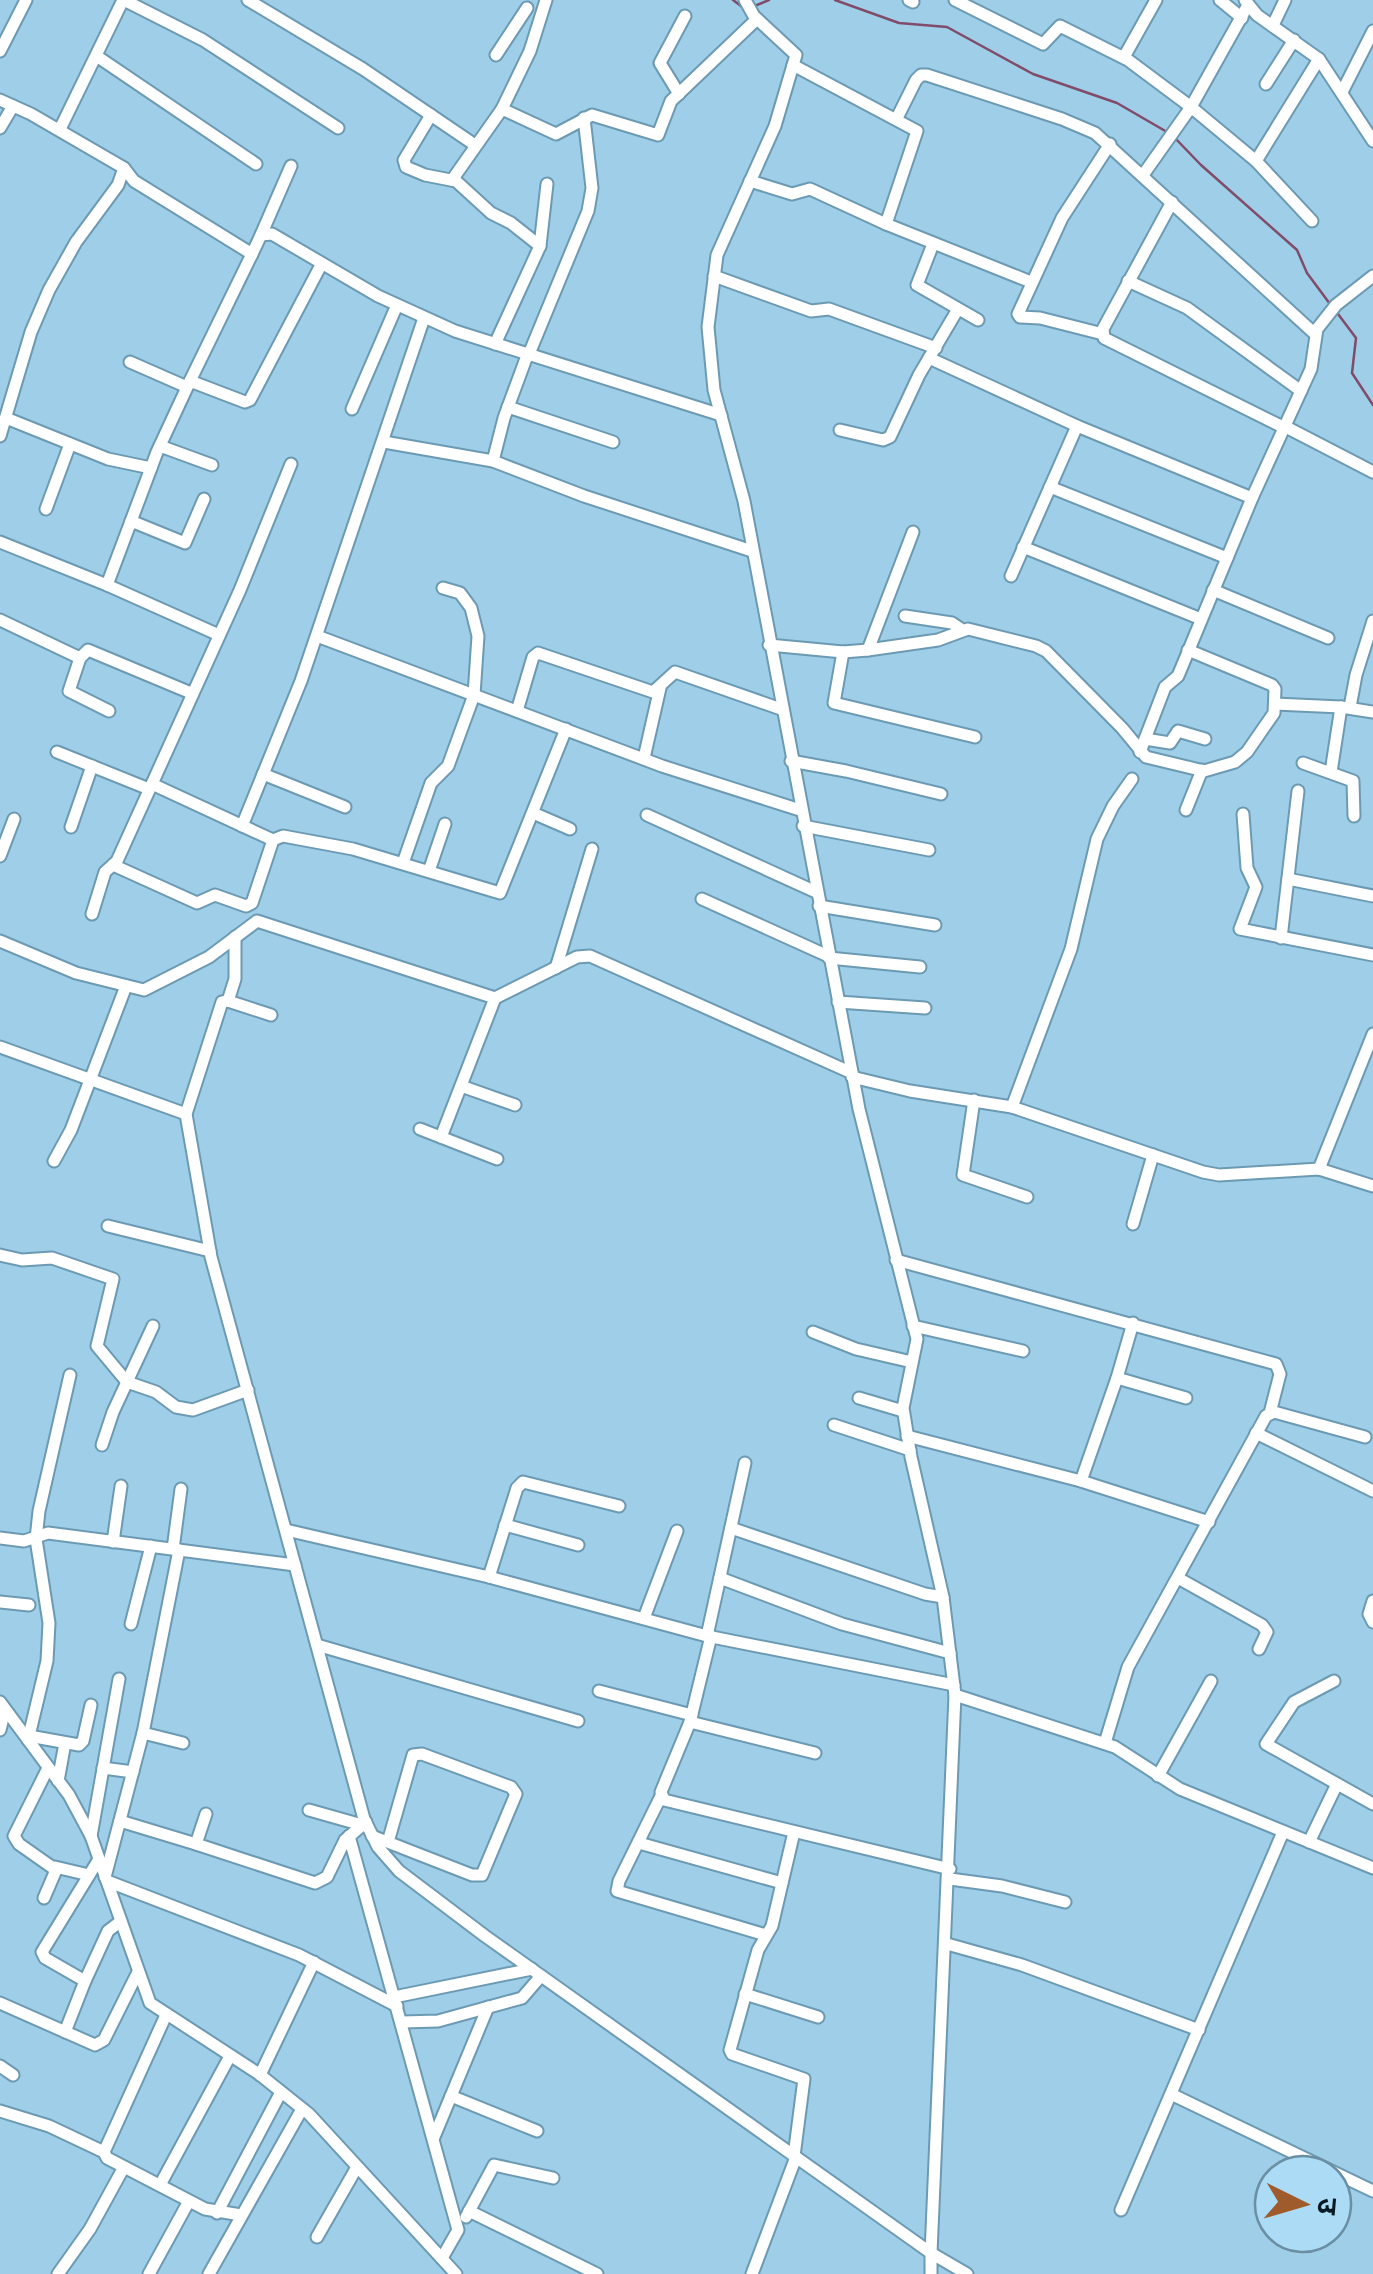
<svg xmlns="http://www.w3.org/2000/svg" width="1373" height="2274" font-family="Arial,'Noto Sans Devanagari',sans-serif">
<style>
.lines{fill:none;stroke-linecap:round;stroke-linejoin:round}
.stream{stroke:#804c69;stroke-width:2.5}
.minor-casing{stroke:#6c9ab3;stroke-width:15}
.minor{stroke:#fff;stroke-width:11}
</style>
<rect width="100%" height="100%" fill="#9ecee8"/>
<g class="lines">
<g class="stream">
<path d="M733,0L745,9"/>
<path d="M835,0L899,23L947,27L1033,74L1117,103L1167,132"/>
<path d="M752,7L769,0"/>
<path d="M1173,136L1201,165L1297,250L1307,273L1330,304"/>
<path d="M1335,310L1356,338L1352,373L1373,405"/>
</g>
<g class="minor-casing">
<g id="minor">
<path d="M124,0L203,40L338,128"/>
<path d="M248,0L363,69L475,145"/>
<path d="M909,0L913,2"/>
<path d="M955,0L1043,44L1060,26L1128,60L1191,107L1256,161L1312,221"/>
<path d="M1220,0L1242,18"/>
<path d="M1245,0L1257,15L1319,59L1373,141"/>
<path d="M1273,25L1285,0"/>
<path d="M0,51L26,0"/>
<path d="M496,55L527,8"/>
<path d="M98,57L256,164"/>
<path d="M1124,57L1156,0"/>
<path d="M793,65L917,131L886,224"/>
<path d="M1266,84L1294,40"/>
<path d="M1342,92L1373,31"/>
<path d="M679,94L660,63L685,16"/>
<path d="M0,100L31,114L124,168L118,185L76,242L49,290L31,332L0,436"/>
<path d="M502,109L556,134L592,115L658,135L671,101L757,19"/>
<path d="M431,115L404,160L406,167L425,175L456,181L491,213L511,223L540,246"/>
<path d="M897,118L916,80L921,75H927L1062,119L1095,133L1315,334"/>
<path d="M0,128L13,106"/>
<path d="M60,129L123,0"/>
<path d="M1256,161L1319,59"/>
<path d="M124,168L134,181L252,254L261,235L272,234L378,296L455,331L721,415"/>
<path d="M1143,175L1191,107L1248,5"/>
<path d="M452,180L502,109L530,51L546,0"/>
<path d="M750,181L792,194L810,189L886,224L1031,282"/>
<path d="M1172,202L1103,329L1104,338L1285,428"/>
<path d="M261,235L291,166"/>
<path d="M933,244L917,285L978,320"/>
<path d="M252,254L190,381L245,402L250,400L321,265"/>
<path d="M714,276L811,311L829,309L936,348"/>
<path d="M1128,281L1187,308L1301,391"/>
<path d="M1103,334L1040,318L1020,317L1018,314L1062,218L1110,144"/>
<path d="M495,344L540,246L547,184"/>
<path d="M529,354L588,211L592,188L584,118"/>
<path d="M929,358L1077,426L1252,498"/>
<path d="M130,362L187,387"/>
<path d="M508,407L613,442"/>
<path d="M352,409L397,305"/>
<path d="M6,418L108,459L151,468"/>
<path d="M1286,427L1373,472"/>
<path d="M840,430L883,440L890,437L919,375L958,309"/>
<path d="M384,442L493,461L584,496L752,551"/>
<path d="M160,446L212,465"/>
<path d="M493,461L504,418L528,353"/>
<path d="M1050,487L1227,558"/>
<path d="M46,509L70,444"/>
<path d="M131,521L185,543L204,499"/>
<path d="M0,542L107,585L219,635"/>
<path d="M1023,547L1201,619"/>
<path d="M1011,576L1077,426"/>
<path d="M107,585L157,452L190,381"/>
<path d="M1213,590L1328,638"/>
<path d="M905,616L952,623L961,629"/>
<path d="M0,620L80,658"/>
<path d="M317,636L662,766L800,810"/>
<path d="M769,645L843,652L868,650L938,640L968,629L1036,646L1046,651L1122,728L1146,757L1204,771L1235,762L1247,752L1274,713L1275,689L1272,685L1188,650"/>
<path d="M868,650L913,532"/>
<path d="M843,652L834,703L975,737"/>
<path d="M1275,704L1341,707L1373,712"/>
<path d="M1350,707L1356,675L1373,621"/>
<path d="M109,711L69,691L80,658L88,650L191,693"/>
<path d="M517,711L533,657L538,653L653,692L675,672L781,709"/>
<path d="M1145,739L1170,743L1178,731L1205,739"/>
<path d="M57,752L149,789"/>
<path d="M1140,752L1165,687L1178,676L1252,498L1311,369L1317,329L1336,305L1373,276"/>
<path d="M644,758L660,688"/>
<path d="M791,761L846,771L941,794"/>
<path d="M1303,763L1353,781L1354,816"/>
<path d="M1331,772L1341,707"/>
<path d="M263,774L345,807"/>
<path d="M152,784L273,840"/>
<path d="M1186,810L1202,770"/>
<path d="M533,813L570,829"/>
<path d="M1243,814L1247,868L1256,887L1240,929L1373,955"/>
<path d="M647,815L816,892"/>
<path d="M242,826L301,681L424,318"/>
<path d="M803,826L929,850"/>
<path d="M71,827L92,766"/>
<path d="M0,856L14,819"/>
<path d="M403,863L431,783L448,766L474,695L478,636L471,608L460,593L443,588"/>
<path d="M113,865L197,903L215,895L246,906L252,903L273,840L283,836L353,849L500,893L566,729"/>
<path d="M429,871L445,824"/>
<path d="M1288,879L1373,896"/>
<path d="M702,899L828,956"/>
<path d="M819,906L935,925"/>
<path d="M92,914L105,872L117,861L240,590L291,464"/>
<path d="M1281,938L1298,791"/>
<path d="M0,941L76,973L144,990L209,957L257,921L495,998L577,957L590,956L852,1073"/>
<path d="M829,958L920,967"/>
<path d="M556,968L592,849"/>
<path d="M228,1001L235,979V937"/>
<path d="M838,1002L925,1008"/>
<path d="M271,1015L228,1001L222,1002L186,1114L211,1257L364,1819L378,1847L399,1871L485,1936L931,2253L955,1695L943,1597L911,1457L903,1408L917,1339L859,1109L744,501L714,390L708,327L717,255L775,126L796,55L754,16L745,0"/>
<path d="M0,1047L186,1114"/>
<path d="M852,1077L910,1091L1012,1107L1203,1172L1219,1175L1319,1169L1373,1186"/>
<path d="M461,1086L515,1105"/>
<path d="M974,1100L963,1175L1027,1197"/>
<path d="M1012,1107L1071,949L1097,839L1113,806L1132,779"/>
<path d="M420,1129L497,1159"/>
<path d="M441,1137L495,998"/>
<path d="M54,1161L71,1130L126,986"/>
<path d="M1319,1169L1373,1034"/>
<path d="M1133,1224L1153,1155"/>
<path d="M108,1226L210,1251"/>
<path d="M0,1255L22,1260L52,1258L113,1279L97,1346L127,1382L156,1392L176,1407L193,1410L248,1390"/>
<path d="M896,1260L1276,1364L1280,1374L1270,1413"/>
<path d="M913,1326L1023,1351"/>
<path d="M813,1332L856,1349L912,1362"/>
<path d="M1117,1378L1186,1398"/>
<path d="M859,1398L903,1411"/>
<path d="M834,1425L910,1450"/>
<path d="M1256,1433L1373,1491"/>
<path d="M907,1436L1081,1481L1209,1522"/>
<path d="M102,1445L113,1412L153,1326"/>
<path d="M1081,1481L1117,1378L1133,1323"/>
<path d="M505,1525L578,1545"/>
<path d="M731,1528L925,1594L943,1597"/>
<path d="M286,1530L489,1577L707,1636L954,1685"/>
<path d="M0,1538L24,1541L48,1533L295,1565"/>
<path d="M113,1542L121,1486"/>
<path d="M173,1549L181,1489"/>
<path d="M489,1577L517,1488L523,1482L619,1506"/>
<path d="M720,1578L842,1624L950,1653"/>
<path d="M1178,1578L1262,1625L1267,1632L1259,1649"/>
<path d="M1373,1601L1369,1614L1373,1622"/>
<path d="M0,1602L29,1605"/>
<path d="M644,1618L677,1531"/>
<path d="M131,1624L151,1546"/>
<path d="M707,1636L745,1463"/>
<path d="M711,1636L690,1722L661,1792L664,1800L950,1869"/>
<path d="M317,1645L578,1721"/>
<path d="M1334,1681L1294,1702L1266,1744L1373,1804"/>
<path d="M599,1691L692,1715"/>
<path d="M955,1695L1115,1747L1180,1789L1373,1868"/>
<path d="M0,1702L69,1795L91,1836L150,2003L259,2074L309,2114L456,2274"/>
<path d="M690,1722L815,1753"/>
<path d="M0,1730L5,1710"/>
<path d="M143,1733L183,1743"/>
<path d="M29,1736L79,1745L83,1741L91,1705"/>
<path d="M28,1740L47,1661L49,1623L36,1539L39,1511L70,1375"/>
<path d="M1105,1743L1128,1667L1266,1416L1274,1412L1365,1437"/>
<path d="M103,1768L133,1772"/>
<path d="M1158,1776L1211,1681"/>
<path d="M58,1781L65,1743"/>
<path d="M661,1796L619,1881L617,1891L766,1935"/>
<path d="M309,1810L362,1825"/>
<path d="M206,1814L196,1844L315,1883L327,1877L345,1840L366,1822"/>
<path d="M120,1821L196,1844"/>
<path d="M794,1832L772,1926L758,1950L730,2050L732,2054L804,2079L794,2156"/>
<path d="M91,1836L119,1679"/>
<path d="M349,1836L458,2230L442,2258"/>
<path d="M372,1836L472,1875H482L516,1794L511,1787L422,1754L413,1755L388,1842"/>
<path d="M1309,1842L1337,1784"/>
<path d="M639,1843L782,1883"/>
<path d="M55,1867L89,1875"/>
<path d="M105,1877L143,1733L179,1550"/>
<path d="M950,1879L1002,1886L1065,1902"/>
<path d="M107,1881L299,1955L397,2006"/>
<path d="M44,1898L56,1870L19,1844L14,1836L48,1768"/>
<path d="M947,1944L1022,1965L1199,2030"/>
<path d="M85,1981L108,1931L121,1921"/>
<path d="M745,1994L818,2017"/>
<path d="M394,1997L532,1969"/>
<path d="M0,2003L95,2045L104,2040L138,1972"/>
<path d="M166,2015L104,2152L107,2158L205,2209L241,2215"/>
<path d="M402,2022L438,2021L522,1998L541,1976"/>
<path d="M65,2032L85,1981L45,1958L42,1952L99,1859"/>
<path d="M0,2066L13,2075"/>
<path d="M260,2075L314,1962"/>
<path d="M1173,2095L1373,2191"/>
<path d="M451,2096L537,2131"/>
<path d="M0,2111L49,2126L104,2152"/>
<path d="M434,2137L488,2007"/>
<path d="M160,2185L230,2056"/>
<path d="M1121,2210L1283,1832"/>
<path d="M469,2211L597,2274"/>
<path d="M217,2213L281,2092"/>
<path d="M466,2217L494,2165L553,2178"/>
<path d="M317,2237L357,2167"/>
<path d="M58,2274L90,2229L124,2167"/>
<path d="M149,2274L189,2201"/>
<path d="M209,2274L302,2109"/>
<path d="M752,2274L796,2157"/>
<path d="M931,2274V2253L967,2274"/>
</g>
</g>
<use href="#minor" class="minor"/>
</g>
<g transform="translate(1303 2204) rotate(95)"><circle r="48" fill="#abdbf5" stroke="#6a8ea2" stroke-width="2.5"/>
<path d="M0-8L18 38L0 25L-18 38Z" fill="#9f5b2c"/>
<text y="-15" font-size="28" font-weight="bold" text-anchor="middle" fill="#081b25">उ</text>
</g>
</svg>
